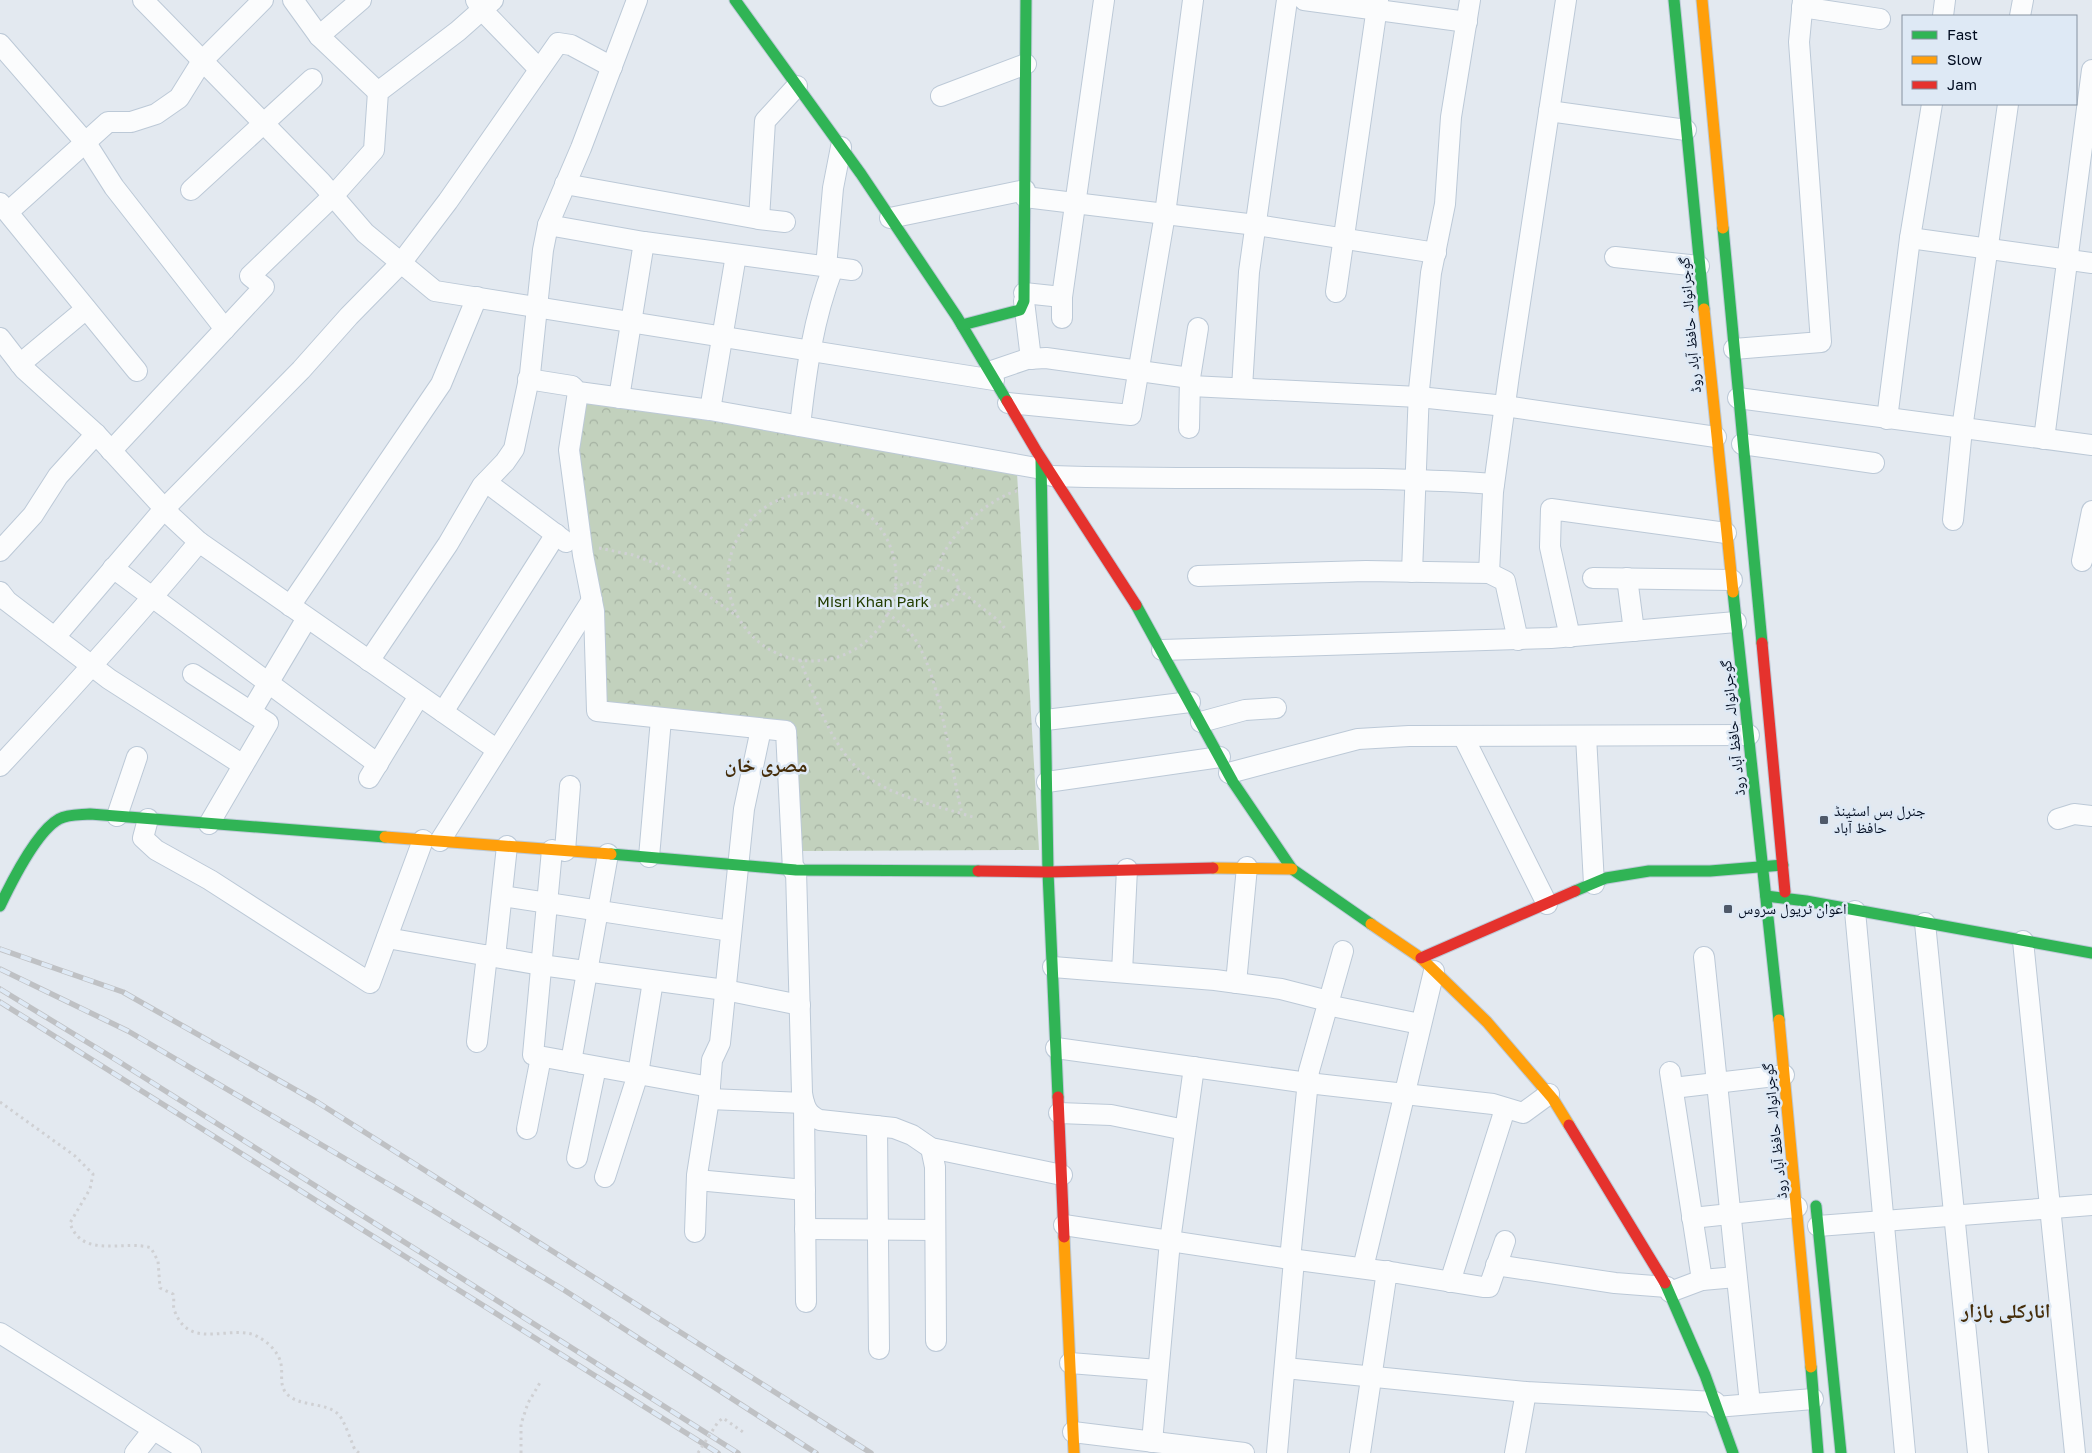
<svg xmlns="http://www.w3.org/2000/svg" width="2092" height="1453" font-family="'Golos Text','Noto Naskh Arabic',sans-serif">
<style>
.park{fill:url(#park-crowns)}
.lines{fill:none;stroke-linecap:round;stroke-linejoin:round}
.street-casing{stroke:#bcc9d7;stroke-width:22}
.fast-casing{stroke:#bcc9d7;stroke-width:13}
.slow-casing{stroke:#bcc9d7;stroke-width:13}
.jam-casing{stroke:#bcc9d7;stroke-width:13}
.path{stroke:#cfd0d3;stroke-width:3;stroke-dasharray:2.5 4;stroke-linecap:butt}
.street{stroke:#fbfcfd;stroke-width:20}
.fast{stroke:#30b455;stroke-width:11}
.slow{stroke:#ff9f0a;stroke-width:11}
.jam{stroke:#e5322d;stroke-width:11}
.rail-casing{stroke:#bfc1c4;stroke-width:5.5}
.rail{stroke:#dee9f5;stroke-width:4;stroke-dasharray:11;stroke-linecap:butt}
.path-bridge{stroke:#cfd0d3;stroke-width:3;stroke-dasharray:2.5 4;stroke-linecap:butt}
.poi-dot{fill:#4f5969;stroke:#dee9f5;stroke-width:2}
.labels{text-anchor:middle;stroke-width:5;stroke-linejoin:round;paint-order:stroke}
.street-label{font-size:15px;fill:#000c20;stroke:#dee9f5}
.park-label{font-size:15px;fill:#243e02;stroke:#dee9f5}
.poi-label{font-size:15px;fill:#000c20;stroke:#dee9f5;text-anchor:start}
.district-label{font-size:20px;font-weight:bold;fill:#452d0a;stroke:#dee9f5}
</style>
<defs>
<pattern id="park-crowns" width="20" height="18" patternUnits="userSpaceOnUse" patternTransform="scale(1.25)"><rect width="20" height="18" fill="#c2d1bd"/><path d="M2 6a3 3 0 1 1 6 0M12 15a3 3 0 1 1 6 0" fill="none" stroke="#a5b2a2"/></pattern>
</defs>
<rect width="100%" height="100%" fill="#e3e9f0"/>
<path class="park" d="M583,399L1017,473L1039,850L799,851L790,728L602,705L576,462Z"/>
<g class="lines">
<g class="street-casing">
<g id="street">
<path d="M143,0L321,182L365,233L435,291L994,380"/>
<path d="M293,0L319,36L378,92"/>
<path d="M476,0L482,10L539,69"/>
<path d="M1304,0L1467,22"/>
<path d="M1802,7L1880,19"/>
<path d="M1943,16L1945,0"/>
<path d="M2020,16L2023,0"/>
<path d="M319,36L361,0"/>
<path d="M0,44L86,143L114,187L225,329"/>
<path d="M941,96L1026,64"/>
<path d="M1549,111L1686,130"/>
<path d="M565,184L759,219L785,222"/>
<path d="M191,190L312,79"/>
<path d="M1025,197L1256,225L1436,253"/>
<path d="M0,203L137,371"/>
<path d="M8,212L108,122H131L156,114L179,98L202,61L263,0"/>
<path d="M890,218L1025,190"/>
<path d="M759,219L765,121L797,86"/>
<path d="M548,225L644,242L852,270"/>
<path d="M1910,238L2092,263"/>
<path d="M1615,257L1699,266"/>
<path d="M826,267L833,188L841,147"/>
<path d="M1336,292L1378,0"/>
<path d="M1024,293L1062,297"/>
<path d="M1024,301L1031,359"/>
<path d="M1062,318V297L1104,0"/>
<path d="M0,338L24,369L96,434L172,517L199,542L496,749"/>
<path d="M1734,349L1821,342L1799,42L1803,0"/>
<path d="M20,364L86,309"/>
<path d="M989,372L1027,359L1046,358L1190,378"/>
<path d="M528,379L572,386L578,392L710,410L1042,469"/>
<path d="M1191,386L1419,397L1505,406L1716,437"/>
<path d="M1242,388L1249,272L1287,0"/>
<path d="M578,392L569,450L583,555L594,611L597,711L786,731L793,870"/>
<path d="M619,398L644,242"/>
<path d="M1738,398L2092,445"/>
<path d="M1008,403L1131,415L1165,214L1193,0"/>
<path d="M710,410L736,255"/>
<path d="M1887,419L1910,238L1932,104"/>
<path d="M800,426C806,372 813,319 833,268"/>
<path d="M1189,428L1190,378L1198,328"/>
<path d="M2044,439L2092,70"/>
<path d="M1742,444L1874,463"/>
<path d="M111,451L264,287L250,276L333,196L374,150L378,92L458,31L493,0"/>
<path d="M1052,476C1199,481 1347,474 1494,484"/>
<path d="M486,482L566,542"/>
<path d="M1953,520L1962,429L2008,104"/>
<path d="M0,551L33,515L58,476L96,434"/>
<path d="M2082,561L2092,511"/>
<path d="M113,568L378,764"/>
<path d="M1412,572L1419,390L1431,273L1445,204L1451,117L1470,0"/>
<path d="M1489,573L1493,492L1509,375L1566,0"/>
<path d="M1198,576L1366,571L1489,573L1505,581L1518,640"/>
<path d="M1593,578L1732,580"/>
<path d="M1627,578L1634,631"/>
<path d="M0,592L7,601L109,679L243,765"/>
<path d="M290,606L441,384L477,297"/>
<path d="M55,637L164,509L301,370L349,316L401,263L448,201L558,43L571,45L612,67"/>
<path d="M1570,637L1550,547L1551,509L1726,533"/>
<path d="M1162,650L1551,638L1736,622"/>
<path d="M369,661L448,544L482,486L505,462L514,449L530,374L543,250L548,225L581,148L637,0"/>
<path d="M193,674L268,723L209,824"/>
<path d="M251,712L307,618"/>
<path d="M443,712L556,534"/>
<path d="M1046,720L1190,702"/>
<path d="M1201,722L1245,710L1276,708"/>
<path d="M1463,736L1547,904"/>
<path d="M1586,736L1594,884"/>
<path d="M0,766C68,693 135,619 199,542"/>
<path d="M1229,773L1358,739L1409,736L1749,735"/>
<path d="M369,778L419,696"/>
<path d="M1047,782L1220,757"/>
<path d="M117,816L137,757"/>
<path d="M148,819L143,838L156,850L210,880L370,983L423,840"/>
<path d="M2058,819L2074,814L2092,816"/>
<path d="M440,841L592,600"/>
<path d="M552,850L533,1055L710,1087"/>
<path d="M565,851L570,786"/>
<path d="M649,857L661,719"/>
<path d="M796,870L802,1093C804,1106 807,1115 820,1120L894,1128L912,1135L931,1148L1062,1175"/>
<path d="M502,896L731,931"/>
<path d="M1855,911L1905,1453"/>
<path d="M1925,923L1978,1453"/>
<path d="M387,938L541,965L725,990L800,1005"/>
<path d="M2023,941L2075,1453"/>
<path d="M495,957L507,846"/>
<path d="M1704,957L1750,1404"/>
<path d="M1053,967L1215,980L1281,989L1328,1001"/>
<path d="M1122,972L1127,869"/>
<path d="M1236,983L1247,867"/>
<path d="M1327,1005L1420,1024"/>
<path d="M477,1042L487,955"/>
<path d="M1056,1048L1308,1083L1493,1104L1523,1113L1549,1094"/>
<path d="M571,1062L608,854"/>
<path d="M1670,1072L1702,1280"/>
<path d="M1673,1088L1784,1075"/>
<path d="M709,1099L804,1103"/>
<path d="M804,1106L806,1302"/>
<path d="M1059,1113L1111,1115L1185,1130"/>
<path d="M877,1126L879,1349"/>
<path d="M527,1129L541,1057"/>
<path d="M931,1148L935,1167L936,1341"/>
<path d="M577,1158L596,1067"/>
<path d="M605,1177L638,1074L653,981"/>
<path d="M697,1180L805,1190"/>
<path d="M1692,1218L1797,1207"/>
<path d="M1064,1225L1290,1259L1397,1273L1483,1287H1489L1505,1241"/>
<path d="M1818,1226L2092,1205"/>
<path d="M805,1229L935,1230"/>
<path d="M695,1232L697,1175L709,1099L712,1060L720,1043L744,809L761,729"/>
<path d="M1290,1259L1309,1071L1343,951"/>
<path d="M1496,1265L1615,1283L1667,1287"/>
<path d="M1363,1268L1434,971"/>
<path d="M1450,1282L1505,1109"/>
<path d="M1670,1292L1702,1280L1736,1277"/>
<path d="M0,1333L191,1453"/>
<path d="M1070,1363L1158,1370"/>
<path d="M1285,1368L1526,1392L1715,1402"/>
<path d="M1716,1407L1813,1399"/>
<path d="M1073,1432L1244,1453"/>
<path d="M1152,1442L1170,1241L1194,1067"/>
<path d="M135,1453L153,1430"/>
<path d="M1277,1453L1294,1260"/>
<path d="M1360,1453L1387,1271"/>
<path d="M1515,1453L1526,1392"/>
</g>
</g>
<g class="fast-casing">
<g id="fast">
<path d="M735,0L861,174L957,317L1007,401"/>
<path d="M1674,0L1704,309"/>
<path d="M1723,228L1762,643"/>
<path d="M962,325L1020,310L1024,301L1026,0"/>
<path d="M1041,460L1048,872L1058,1097"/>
<path d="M1733,592L1779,1020"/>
<path d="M1136,605L1233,782L1292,869L1371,924"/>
<path d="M611,854L796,870L978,871"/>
<path d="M1575,891L1606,878L1649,871H1710L1783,865"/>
<path d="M1766,896L1806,901L2092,953"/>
<path d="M0,906C11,883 37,831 59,819C68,814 80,815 90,814L385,837"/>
<path d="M1816,1206L1841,1453"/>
<path d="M1665,1283L1705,1375L1733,1453"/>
<path d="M1811,1367L1818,1453"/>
</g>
</g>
<g class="slow-casing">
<g id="slow">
<path d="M1702,0L1723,228"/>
<path d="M1704,309L1733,592"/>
<path d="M385,837L611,854"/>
<path d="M1213,868L1292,869"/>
<path d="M1371,924L1421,958L1487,1022L1553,1099L1569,1125"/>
<path d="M1779,1020L1811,1367"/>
<path d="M1064,1237L1074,1453"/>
</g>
</g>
<g class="jam-casing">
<g id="jam">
<path d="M1007,401L1037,452L1136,605"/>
<path d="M1762,643L1785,892"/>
<path d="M978,871L1048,872L1213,868"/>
<path d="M1421,958L1575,891"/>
<path d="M1058,1097L1064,1237"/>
<path d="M1569,1125L1665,1283"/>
</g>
</g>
<g class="path">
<circle cx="812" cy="577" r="84"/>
<path d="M599,548L633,555L668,568L737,616"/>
<path d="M938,567C946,537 989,497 1020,490"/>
<circle cx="939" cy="587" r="19"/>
<path d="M895,589C901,582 913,583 921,582"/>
<path d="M958,589L999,621L1007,631"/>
<path d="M887,613C895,619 902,624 908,630C941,667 949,764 962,813"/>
<path d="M800,660C819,706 835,762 882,786C911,801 945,808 976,818"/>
<path d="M0,1102L75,1156L93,1174L90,1189L70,1223C82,1260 126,1239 151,1248L158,1261L160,1288L173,1294C175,1300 172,1306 175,1312C191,1353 235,1321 260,1338C269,1343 279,1353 281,1364C283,1374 279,1384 286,1393C299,1408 326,1401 339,1415C345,1422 351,1441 355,1450L359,1453"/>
<path d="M521,1453V1424L528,1403L541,1381"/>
</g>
<use href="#street" class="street"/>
<use href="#fast" class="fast"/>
<use href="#slow" class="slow"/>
<use href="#jam" class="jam"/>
<g class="rail-casing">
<g id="rail">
<path d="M0,949L123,992L317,1102L871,1453"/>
<path d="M0,969L128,1031L429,1208L564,1290L816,1453"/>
<path d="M0,989L118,1061L738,1453"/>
<path d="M0,1002L718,1453"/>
</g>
</g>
<use href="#rail" class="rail"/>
<path class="path-bridge" d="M698,1453L718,1422L723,1418L743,1432"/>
</g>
<g class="poi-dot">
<rect x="1819" y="815" width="10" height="10" rx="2.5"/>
<rect x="1723" y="904" width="10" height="10" rx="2.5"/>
</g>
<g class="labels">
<g class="street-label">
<text transform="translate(1690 325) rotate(-95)" y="5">گوجرانوالہ حافظ آباد روڈ</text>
<text transform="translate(1733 728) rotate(-96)" y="5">گوجرانوالہ حافظ آباد روڈ</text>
<text transform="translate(1775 1131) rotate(-96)" y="5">گوجرانوالہ حافظ آباد روڈ</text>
</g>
<g class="park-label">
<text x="873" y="607">Misri Khan Park</text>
</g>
<g class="poi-label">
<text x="1834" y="816">جنرل بس اسٹینڈ<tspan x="1834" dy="17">حافظ آباد</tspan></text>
<text x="1738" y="914">اعوان ٹریول سروس</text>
</g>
<g class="district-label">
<text x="766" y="772">مصری خان</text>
<text x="2006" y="1318">انارکلی بازار</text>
</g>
</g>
<rect x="1902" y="15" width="175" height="90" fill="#dee9f5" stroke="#8591a0"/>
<rect x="1912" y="31" width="25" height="8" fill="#30b455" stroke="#8591a0"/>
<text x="1947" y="40" font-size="15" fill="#000c20">Fast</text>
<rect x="1912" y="56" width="25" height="8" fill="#ff9f0a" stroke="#8591a0"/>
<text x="1947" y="65" font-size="15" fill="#000c20">Slow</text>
<rect x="1912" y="81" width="25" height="8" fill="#e5322d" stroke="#8591a0"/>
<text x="1947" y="90" font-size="15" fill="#000c20">Jam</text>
</svg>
